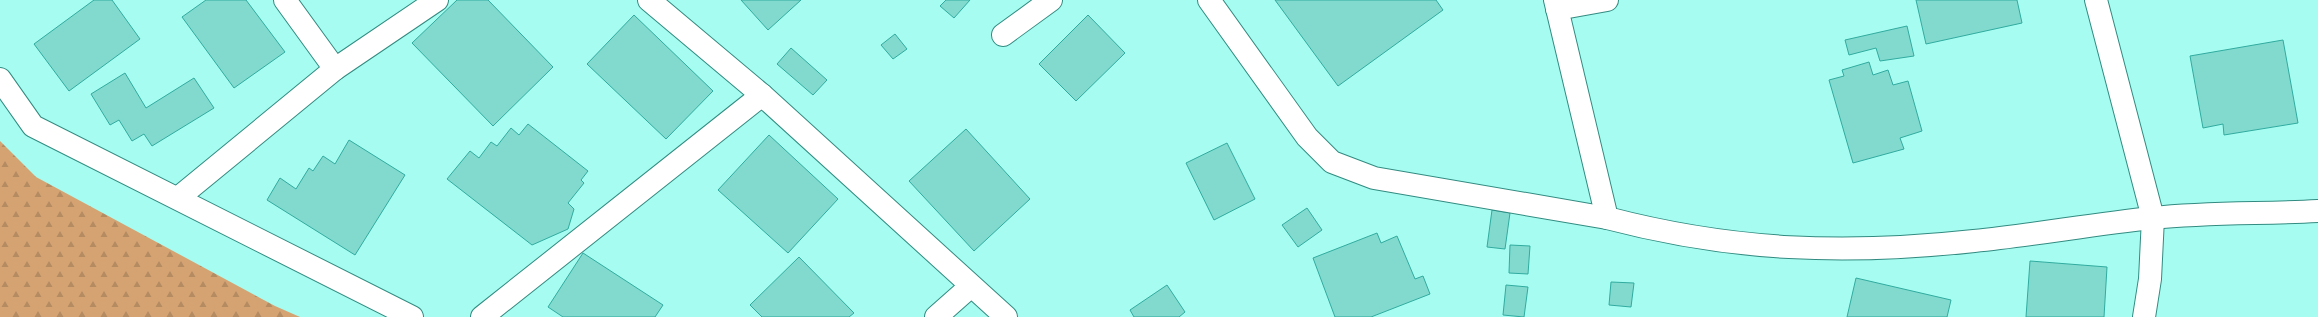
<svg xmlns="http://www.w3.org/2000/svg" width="2318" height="317" font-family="Signika,sans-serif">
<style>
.forest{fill:url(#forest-firs)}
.building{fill:#82dacf;stroke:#31ab9f}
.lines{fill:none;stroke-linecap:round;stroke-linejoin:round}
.minor-casing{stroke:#328b81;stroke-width:24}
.minor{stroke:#fff;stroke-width:22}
</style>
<defs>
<pattern id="forest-firs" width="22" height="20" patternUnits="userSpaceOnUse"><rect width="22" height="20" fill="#d5a372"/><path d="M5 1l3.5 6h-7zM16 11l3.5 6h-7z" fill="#b58b62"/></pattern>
</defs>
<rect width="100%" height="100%" fill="#a6fcf0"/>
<path class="forest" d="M0,141L36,177L275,306L300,317H0Z"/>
<g class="building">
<path d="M94,0H112L140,39L69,91L34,44Z"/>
<path d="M206,0H246L285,52L234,88L182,17Z"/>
<path d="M457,0H488L553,67L493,126L412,43Z"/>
<path d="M741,0H801L768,30Z"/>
<path d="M946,0H970L954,18L940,6Z"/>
<path d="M1275,0H1436L1443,10L1338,86Z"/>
<path d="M1916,0H2017L2022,23L1926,44Z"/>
<path d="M634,15L713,91L666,139L587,64Z"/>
<path d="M1088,15L1125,53L1076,101L1039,64Z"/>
<path d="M1907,26L1914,56L1880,61L1876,48L1849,55L1845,40Z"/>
<path d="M895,34L907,49L893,59L881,45Z"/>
<path d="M2283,40L2298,123L2224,135L2223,124L2203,128L2190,56Z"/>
<path d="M791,48L827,80L813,95L777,64Z"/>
<path d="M1869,62L1873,75L1888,70L1893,85L1908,81L1922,131L1900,138L1904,149L1853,163L1829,80L1844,76L1842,70Z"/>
<path d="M125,73L146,108L194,78L214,108L152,146L144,134L132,141L119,120L110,125L91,94Z"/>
<path d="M528,124L588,171L581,180L584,183L568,203L574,209L568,229L532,245L447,179L470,151L479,158L491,142L497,146L511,128L519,135Z"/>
<path d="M966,129L1030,199L974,251L909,181Z"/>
<path d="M769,135L838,199L788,253L718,190Z"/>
<path d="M349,140L405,175L355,255L267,200L280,178L296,189L309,168L313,171L323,156L335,164Z"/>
<path d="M1227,143L1255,199L1214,220L1186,163Z"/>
<path d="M1307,208L1322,230L1298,247L1282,225Z"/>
<path d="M1492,210L1510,213L1505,249L1487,247Z"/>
<path d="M1377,233L1381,243L1397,236L1415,279L1423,276L1430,294L1371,317H1335L1313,258Z"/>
<path d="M1510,245L1530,246L1528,274L1509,273Z"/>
<path d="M583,253L663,305L655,317H563L548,307Z"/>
<path d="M799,257L854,313L849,317H762L750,305Z"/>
<path d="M2030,261L2107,267L2104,317H2026Z"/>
<path d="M1856,278L1951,300L1947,317H1847Z"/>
<path d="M1611,282L1634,283L1631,307L1609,305Z"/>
<path d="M1167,285L1185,312L1179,317H1134L1130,310Z"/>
<path d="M1506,285L1528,287L1524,317L1503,315Z"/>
</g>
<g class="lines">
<g class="minor-casing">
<g id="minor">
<path d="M285,0L335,69"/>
<path d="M649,0L762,95L1006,317"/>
<path d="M1209,0L1307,137L1332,162L1374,178L1607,218"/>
<path d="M1555,0L1607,218C1733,251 1845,255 1974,241C2034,235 2093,224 2153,218C2208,212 2263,214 2318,211"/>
<path d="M2096,0L2153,218L2150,279L2144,317"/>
<path d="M1557,9L1607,0"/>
<path d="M1003,35L1051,0"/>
<path d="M0,79L33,126L412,317"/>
<path d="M178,198L335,69L437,0"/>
<path d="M482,317L762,95"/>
<path d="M936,317L971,286"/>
</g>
</g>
<use href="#minor" class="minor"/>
</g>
</svg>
